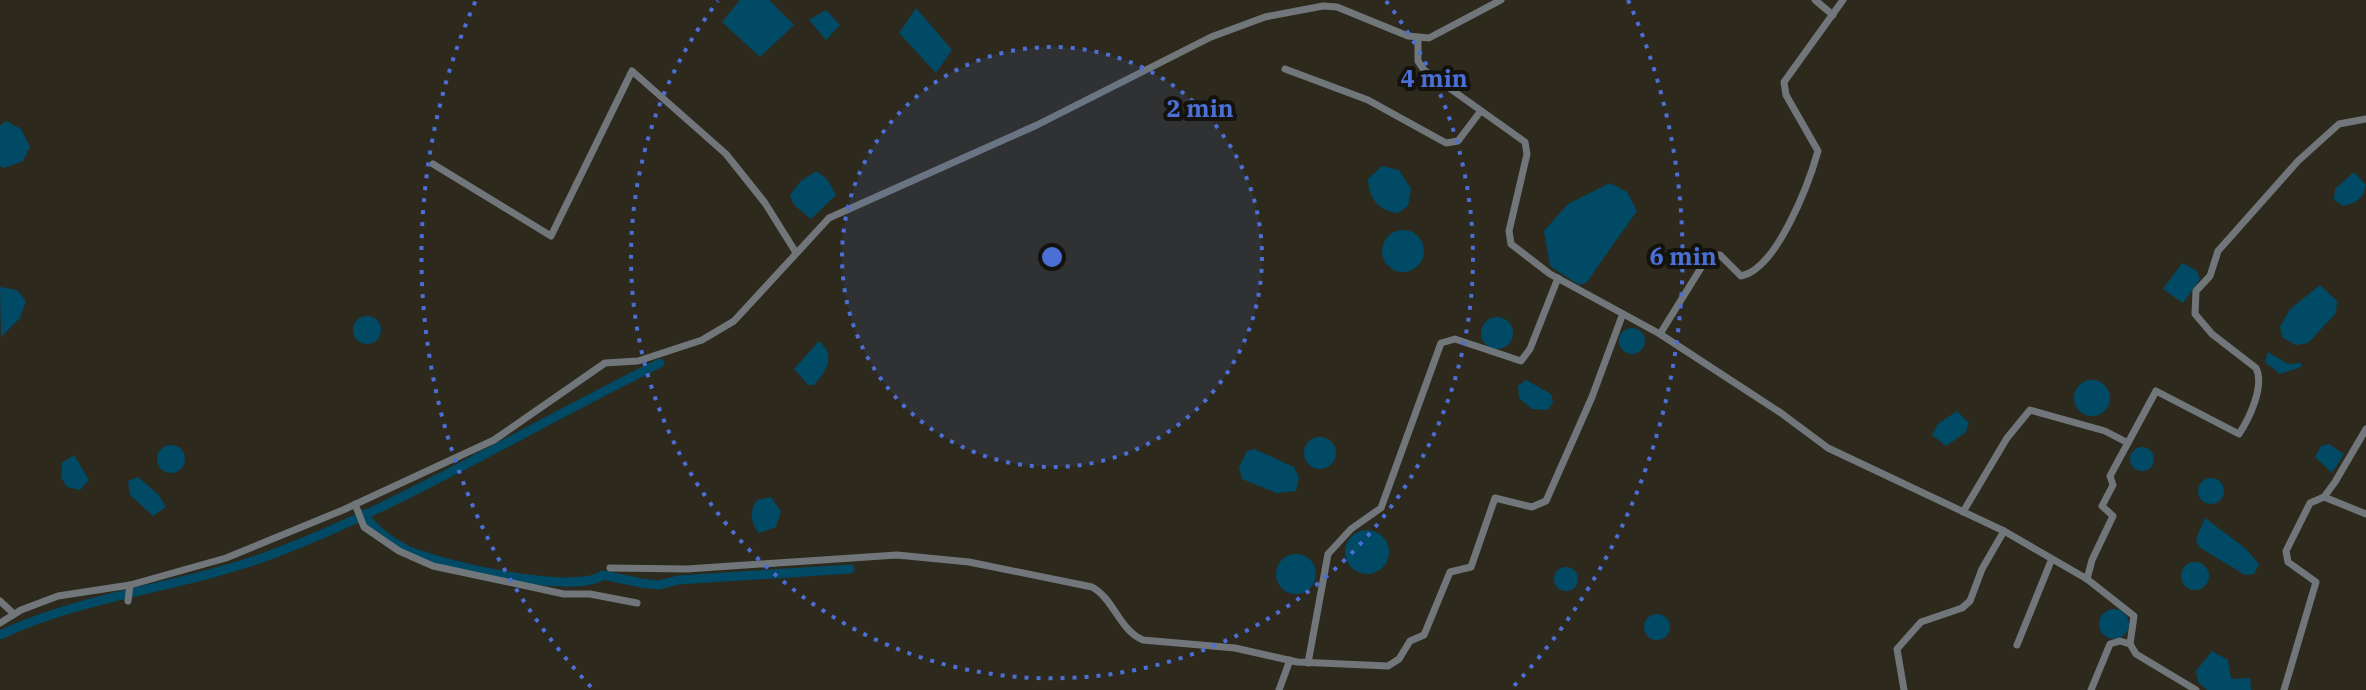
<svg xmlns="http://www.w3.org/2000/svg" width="2366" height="690" font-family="'IBM Plex Serif',serif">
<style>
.water{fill:#004a66}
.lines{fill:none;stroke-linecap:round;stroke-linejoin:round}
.canal{stroke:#004a66;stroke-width:9}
.street{stroke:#70767a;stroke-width:7}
.ring{fill:none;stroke:#4b6fd5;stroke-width:4;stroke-dasharray:4 8}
.centre{fill:#4b6fd5;stroke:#13120d;stroke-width:4}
.ring-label{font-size:24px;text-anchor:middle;font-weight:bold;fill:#4b6fd5;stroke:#13120d;stroke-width:8;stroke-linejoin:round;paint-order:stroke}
</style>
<rect width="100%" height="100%" fill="#2d291d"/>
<g class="water">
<path d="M740,0H769L794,25L760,57L722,22Z"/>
<path d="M916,8L952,50L936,73L899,33Z"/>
<path d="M826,10L840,25L826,40L809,20Z"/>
<path d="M6,121L21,129L30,147L23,161L4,168L0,166V126Z"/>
<path d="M1382,166L1399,170L1411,189L1408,206L1398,213C1378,211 1369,198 1368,179Z"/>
<path d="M816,171L827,179L836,195L811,219L794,205L790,195L800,182Z"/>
<path d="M2354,172L2366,185C2363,199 2357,202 2344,206L2334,200L2335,189Z"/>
<path d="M1610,183L1627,192L1637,211L1586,283L1579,285L1550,266L1544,231L1568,204Z"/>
<circle cx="1403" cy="251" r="21"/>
<path d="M2182,263L2196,270L2200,279L2183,303L2163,289Z"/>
<path d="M2320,285L2337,301L2336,313L2308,343L2296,345L2283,338L2280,327L2290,309Z"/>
<path d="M0,287L17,290L26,301L20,318L1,337Z"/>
<circle cx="367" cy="330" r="14"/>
<circle cx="1497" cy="333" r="16"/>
<circle cx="1632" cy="341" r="13"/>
<path d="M819,341C836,356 827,370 814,385H808L794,369Z"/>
<path d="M2268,352L2288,364L2301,363V367L2280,374L2265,362Z"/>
<circle cx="2092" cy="398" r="18"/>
<path d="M1526,380L1551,394L1553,402L1548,410L1532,409L1519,398L1518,386Z"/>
<path d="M1957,411L1969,423L1966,432L1946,446L1932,435L1938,424Z"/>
<circle cx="1320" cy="453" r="16"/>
<path d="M2329,444L2344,454L2332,473L2315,457L2321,446Z"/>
<circle cx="171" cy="459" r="14"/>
<circle cx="2142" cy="459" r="12"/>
<path d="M1254,449L1294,467L1299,478L1296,491L1276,493L1242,479L1239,467L1247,451Z"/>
<path d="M74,455L89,480L80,490L67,487L61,477L62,463Z"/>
<path d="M138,477L158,494L166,507L153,516L130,495L128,481Z"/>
<circle cx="2211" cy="491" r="13"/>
<path d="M771,497L781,511L776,527L759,533C750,522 749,512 757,500Z"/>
<path d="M2205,518L2245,548L2259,564L2254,574L2245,575L2199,547L2196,539Z"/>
<circle cx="1367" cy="552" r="22"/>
<circle cx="1296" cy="574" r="20"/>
<circle cx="2195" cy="576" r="14"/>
<circle cx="1566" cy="579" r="12"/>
<circle cx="2114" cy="624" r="15"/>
<circle cx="1657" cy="627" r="13"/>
<path d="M2212,651L2228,660L2231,679L2250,678L2251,690H2207L2198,682L2196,671Z"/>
</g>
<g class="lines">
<g class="canal">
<path d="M363,514C374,529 388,540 405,549C440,565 574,596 603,575L641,583L659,585L678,580L850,569"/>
<path d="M0,635C87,594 183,588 273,554C407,503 531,426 660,363"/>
</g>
<g class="street">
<path d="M1815,0L1833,15"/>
<path d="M1418,38V61L1424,70L1525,142L1527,154L1509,231L1511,244L1550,274L1660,334L1781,413L1828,448L2004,531L2087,579L2134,616L2130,644L2136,654L2196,690"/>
<path d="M1285,69L1368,100L1446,143L1458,141L1480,112"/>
<path d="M433,164L551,236L632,71L726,154L765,203L795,251"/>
<path d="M1660,334L1709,255H1720L1741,276C1777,269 1809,183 1818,151L1786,95L1784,82L1843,0"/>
<path d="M2324,497L2366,514"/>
<path d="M355,504L364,527L399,551L433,566L564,594H590L637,603"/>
<path d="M1963,512L2007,438L2030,410L2105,431L2128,443"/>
<path d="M610,568L687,569L897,555L969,562L1092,587C1114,599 1120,631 1143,640L1235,648L1297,662L1388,666L1399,659L1410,641L1424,635L1450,572L1471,567L1495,498L1532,507L1546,501L1592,397L1622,316"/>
<path d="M2087,579L2092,560L2113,516L2102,506L2113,485L2110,476L2156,391L2239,434C2249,419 2265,386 2256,368L2212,334L2195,314L2196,291L2210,276L2218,251L2298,161L2339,124L2366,119"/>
<path d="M0,601L14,614"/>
<path d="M128,601L130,585"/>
<path d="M0,623L21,610L58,596L130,585L226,558L343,510L494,440L605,363L638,361L702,340L734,321L829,218L1037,125L1211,37L1265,17L1323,6L1337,7L1408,36L1429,38L1501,0"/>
<path d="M2017,645L2051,561"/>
<path d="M1308,663L1328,554L1351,529L1381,508L1441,343L1455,339L1521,361L1530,349L1558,278"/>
<path d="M1279,690L1290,660"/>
<path d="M1904,690L1897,649L1921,622L1962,608L1970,601L1982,569L2004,531"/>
<path d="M2091,690L2110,644L2120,641L2130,644"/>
<path d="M2284,690L2316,582L2288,562L2286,551L2310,503L2324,497L2335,482L2366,429"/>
</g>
</g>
<circle cx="1052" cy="257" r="210" fill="#4b6fd5" fill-opacity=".12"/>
<g class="ring">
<circle cx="1052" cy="257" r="210"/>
<path d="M1386 1A421 421 0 1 1 718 1"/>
<path d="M591 687A631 631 0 0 1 476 0M1628 0A631 631 0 0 1 1513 687"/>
</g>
<circle cx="1052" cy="257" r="12" class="centre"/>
<g class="ring-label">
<text x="1434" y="87">4 min</text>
<text x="1200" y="117">2 min</text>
<text x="1683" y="265">6 min</text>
</g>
</svg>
